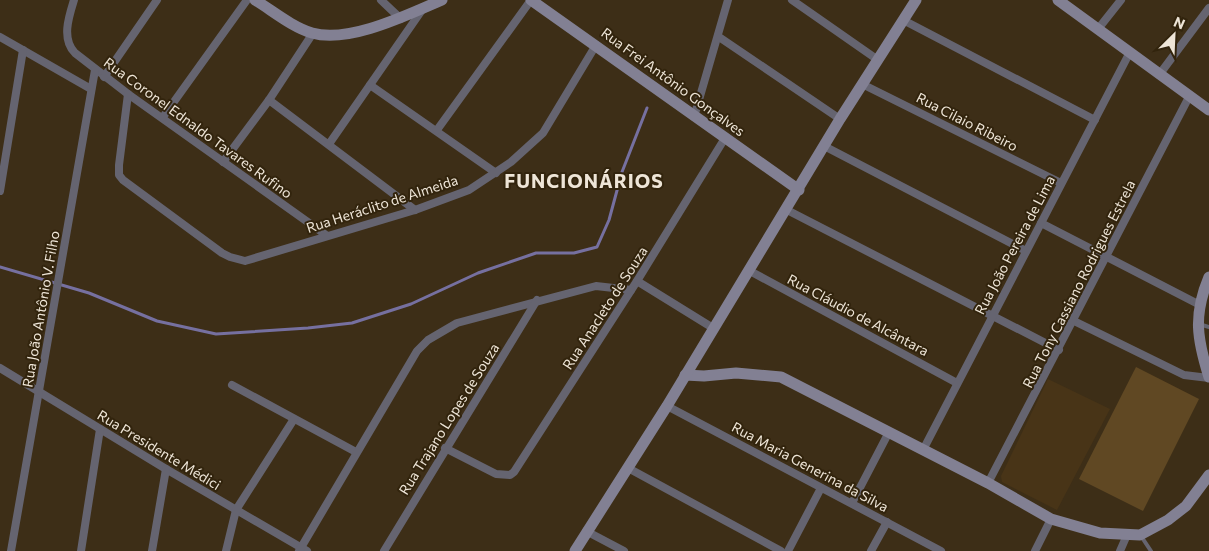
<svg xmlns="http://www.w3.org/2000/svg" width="1209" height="551" font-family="Commissioner,sans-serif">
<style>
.built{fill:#483417}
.pitch{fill:#604823}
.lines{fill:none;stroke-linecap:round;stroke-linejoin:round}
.stream{stroke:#7670a0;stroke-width:3}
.lane{stroke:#656470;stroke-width:4}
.street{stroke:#656470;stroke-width:8}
.secondary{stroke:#828093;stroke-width:11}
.labels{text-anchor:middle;stroke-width:4;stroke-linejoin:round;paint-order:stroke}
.street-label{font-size:14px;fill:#eee5d7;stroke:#32240d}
.district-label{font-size:19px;font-weight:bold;letter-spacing:1px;fill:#eee5d7;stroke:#32240d}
</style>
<rect width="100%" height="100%" fill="#3d2e17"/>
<path class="built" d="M1048,379L1110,409L1057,510L1002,482L1001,476Z"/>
<path class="pitch" d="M1136,367L1199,399L1143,511L1079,479Z"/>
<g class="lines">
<path class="stream" d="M0,267L89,293L157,321L216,334L308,328L352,323L411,304L478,273L536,253H574L597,247L609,220L622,172L647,108"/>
<g class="lane">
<path d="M1199,324L1209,327"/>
<path d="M1141,536L1151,551"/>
</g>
<g class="street">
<path d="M74,0C69,16 61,39 75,53L128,94L326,235"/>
<path d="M381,0L401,19"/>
<path d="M792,0L878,60"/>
<path d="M903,20L1095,120"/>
<path d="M1098,29L1121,0"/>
<path d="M0,37L91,89"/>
<path d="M719,37L840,119"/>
<path d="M1159,75L1209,8"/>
<path d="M104,77L157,0"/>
<path d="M862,84L1061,183"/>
<path d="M370,85L496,173"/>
<path d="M128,94L119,165V175L123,180L222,253L230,257L245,261L415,210L469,190L511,162L543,133L596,45"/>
<path d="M269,100L415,210"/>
<path d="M163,117L247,0"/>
<path d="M694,117L728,0"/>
<path d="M437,130L531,0"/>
<path d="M329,144L422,10"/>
<path d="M824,146L1026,251"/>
<path d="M223,162L269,100L313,33"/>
<path d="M0,191L23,50"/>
<path d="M787,210L1059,350"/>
<path d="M1041,223L1200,305"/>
<path d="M748,270L957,383"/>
<path d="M637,281L713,328"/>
<path d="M1074,321L1184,375L1209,378"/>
<path d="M0,368L166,469L307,551"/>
<path d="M232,385L356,452"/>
<path d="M667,406L941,551"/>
<path d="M445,448L496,474L510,475L514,472L637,281L725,138"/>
<path d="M923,450L1130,52"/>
<path d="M628,468L781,551"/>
<path d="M988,483L1190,95"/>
<path d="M852,503L889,432"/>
<path d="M586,531L624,551"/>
<path d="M11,551L95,70"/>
<path d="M81,551L100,429"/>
<path d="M152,551L166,469"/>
<path d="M226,551L236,510L294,419"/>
<path d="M299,551L417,351L428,340L457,323L596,286L631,290"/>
<path d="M384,551L537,300"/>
<path d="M788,551L821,488"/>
<path d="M871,551L887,522"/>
<path d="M1035,551L1051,519"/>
<path d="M1120,551L1127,535"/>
</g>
<g class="secondary">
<path d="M255,0C273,11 292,27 312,33C349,44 409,14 442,0"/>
<path d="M531,0L799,190"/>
<path d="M1058,0L1209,110"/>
<path d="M1209,277C1193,315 1197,339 1209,377"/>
<path d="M685,375L704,376L736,373L781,377L988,483L1051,519L1100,533L1140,535L1168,520L1186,506L1209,475"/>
<path d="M575,551L667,406L840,119L916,0"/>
</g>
</g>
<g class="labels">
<g class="street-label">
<text transform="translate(673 82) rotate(36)" y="5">Rua Frei Antônio Gonçalves</text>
<text transform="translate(967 122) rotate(27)" y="5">Rua Cilaio Ribeiro</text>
<text transform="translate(198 128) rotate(36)" y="5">Rua Coronel Ednaldo Tavares Rufino</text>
<text transform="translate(382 204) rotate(-18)" y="5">Rua Heráclito de Almeida</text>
<text transform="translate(1015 245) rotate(-62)" y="5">Rua João Pereira de Lima</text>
<text transform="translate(1079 284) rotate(-63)" y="5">Rua Tony Cassiano Rodrigues Estrela</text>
<text transform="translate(605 308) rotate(-57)" y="5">Rua Anacleto de Souza</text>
<text transform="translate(41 309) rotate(-80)" y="5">Rua João Antônio V. Filho</text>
<text transform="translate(858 315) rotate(28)" y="5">Rua Cláudio de Alcântara</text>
<text transform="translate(449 419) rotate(-58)" y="5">Rua Trajano Lopes de Souza</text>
<text transform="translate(159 450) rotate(31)" y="5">Rua Presidente Médici</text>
<text transform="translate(810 467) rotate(28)" y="5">Rua Maria Generina da Silva</text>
</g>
<g class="district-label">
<text x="584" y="188">FUNCIONÁRIOS</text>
</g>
</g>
<g transform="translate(1174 35) rotate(24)" stroke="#32240d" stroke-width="4" paint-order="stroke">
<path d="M0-4L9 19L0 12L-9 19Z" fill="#eee5d7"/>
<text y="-8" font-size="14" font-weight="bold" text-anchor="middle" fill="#eee5d7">N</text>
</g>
</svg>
